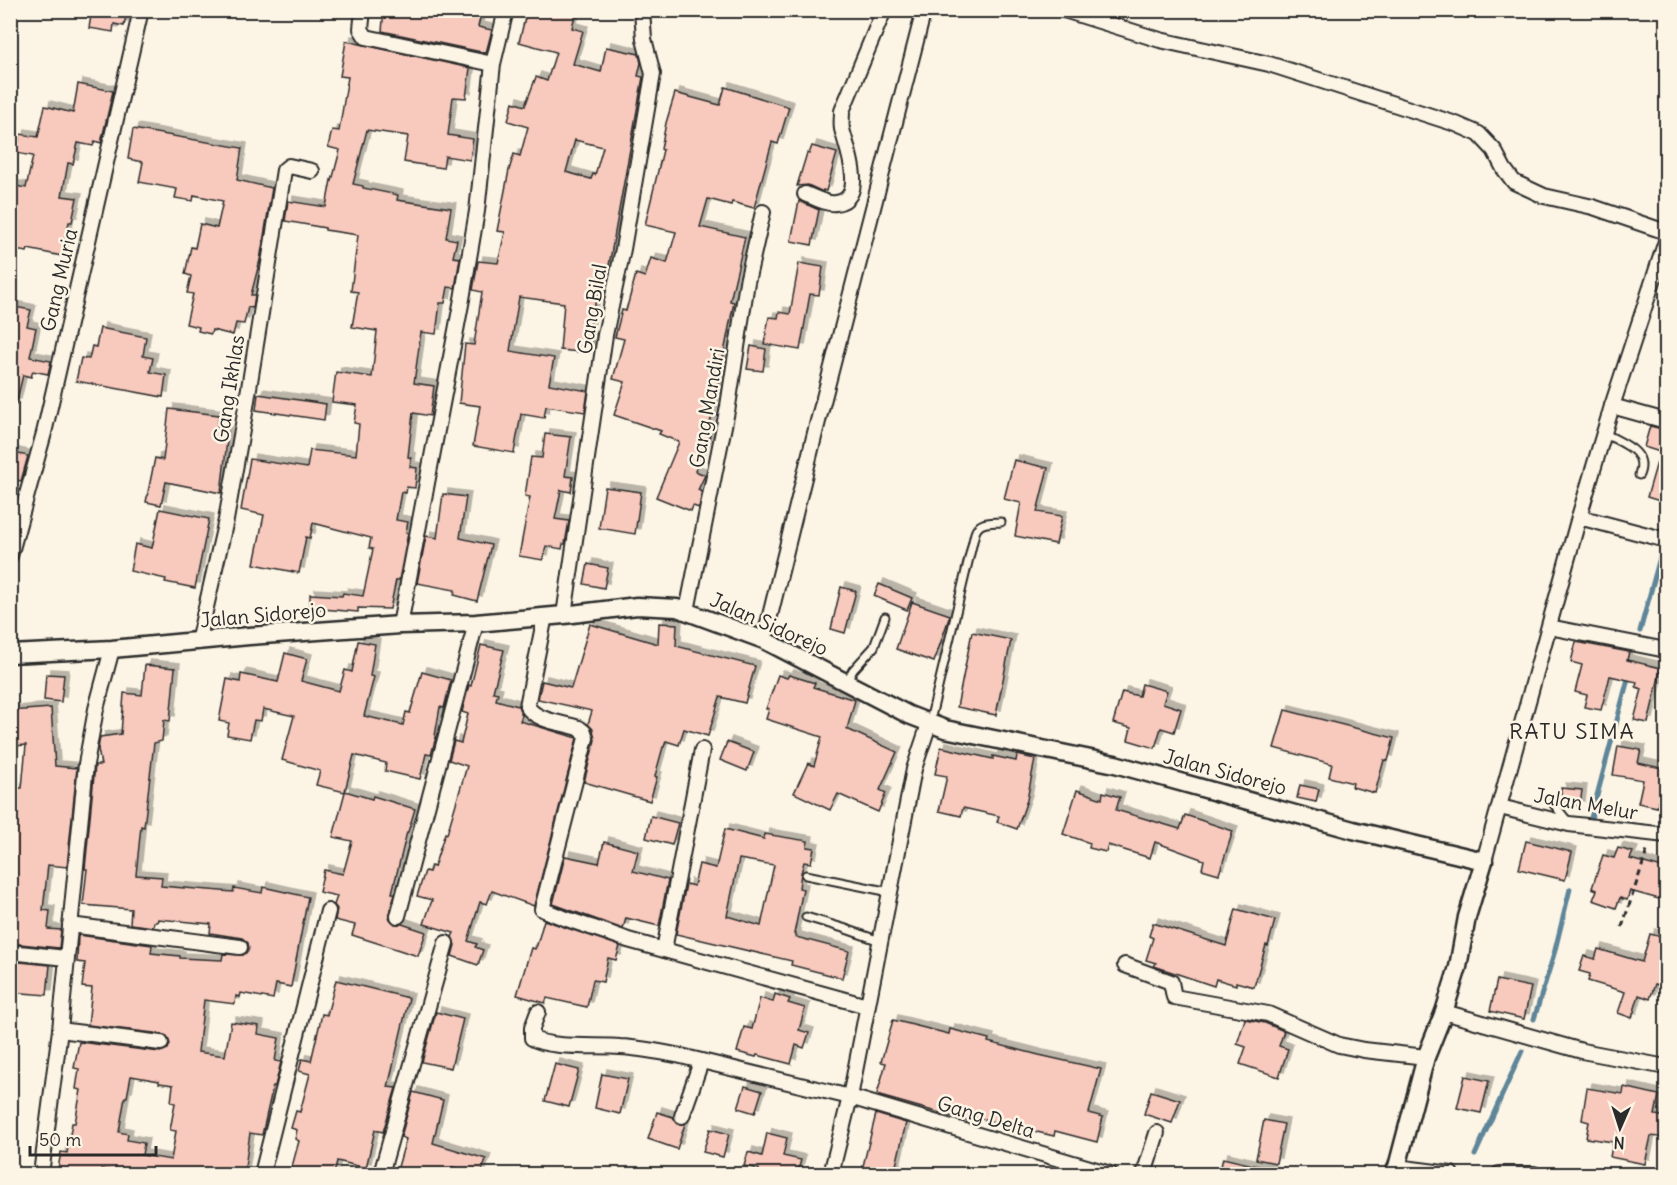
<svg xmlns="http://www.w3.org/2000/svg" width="1677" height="1185" font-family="Delius,sans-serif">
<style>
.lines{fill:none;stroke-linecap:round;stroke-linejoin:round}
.stream{stroke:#5f8599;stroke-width:5}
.building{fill:#f8c9bd;stroke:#2b2b2b;stroke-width:1.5;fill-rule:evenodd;filter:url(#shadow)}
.service-casing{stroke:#2b2b2b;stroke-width:11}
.minor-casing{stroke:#2b2b2b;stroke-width:18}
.tertiary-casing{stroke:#2b2b2b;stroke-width:21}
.path{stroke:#2b2b2b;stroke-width:3;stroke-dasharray:6 4.5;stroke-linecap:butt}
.service{stroke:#fcf5e5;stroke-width:7}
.minor{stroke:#fcf5e5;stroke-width:14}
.tertiary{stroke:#fcf5e5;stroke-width:16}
.labels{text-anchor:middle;stroke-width:5;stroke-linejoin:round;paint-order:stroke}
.street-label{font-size:20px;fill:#2b2b2b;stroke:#fcf5e5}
.quarter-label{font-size:22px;letter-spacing:1.5px;fill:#2b2b2b;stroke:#fcf5e5}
</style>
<defs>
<filter id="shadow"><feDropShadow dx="5" dy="-5" stdDeviation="0" flood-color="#0004"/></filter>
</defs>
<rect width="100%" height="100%" fill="#fcf5e5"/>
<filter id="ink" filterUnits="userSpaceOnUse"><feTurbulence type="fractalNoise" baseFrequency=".0167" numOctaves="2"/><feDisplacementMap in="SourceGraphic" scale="12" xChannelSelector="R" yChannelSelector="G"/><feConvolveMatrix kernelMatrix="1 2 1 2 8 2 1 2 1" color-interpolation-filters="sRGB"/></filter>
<g filter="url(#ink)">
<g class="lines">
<g class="stream">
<path d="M1640,631L1662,550"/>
<path d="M1591,818L1629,675"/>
<path d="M1534,1019L1554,954L1570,889"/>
<path d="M1475,1155L1522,1051"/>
</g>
</g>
<g class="building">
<path d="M92,10H127L124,26L114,24L113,32L89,28Z"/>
<path d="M384,10H482L478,27L492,30L486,53L382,31Z"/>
<path d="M527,10H576L572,28L583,31L573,64L601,72L606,47L639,54L641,63L638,76L643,77L606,282L600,281L588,336H592L590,353L560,350L564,303L519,297L510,351L554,358L549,384L588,391L585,412L546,406L544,418L521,414L514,453L473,446L480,406L459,403L465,344L474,345L482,292L473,290L478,261L498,263L505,232L497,231L509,170L514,154L520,156L528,127L508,121L513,102L525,106L536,77L547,81L556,52L519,42ZM575,140L603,147L595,175L593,174L591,179L566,172Z"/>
<path d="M346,41L470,68L466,98L453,97L448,135L473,139L470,160L445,156L443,168L404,162L408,136L367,130L353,184L363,186V188L398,195L397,200L451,208L446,238L457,240L453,257L460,258L455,288L448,287L445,303H440L436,334L421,332L414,383L434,386L430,416L413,413L408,457L411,458L410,467L417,468L415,488L407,487L406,493L401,492L396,520L408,522L406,532L408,533L399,580H396L390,609L358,608V612L310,608V594L342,596L343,593L363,596L373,549L369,548L371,538L313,523L310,538L306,537L299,573L254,564L264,515L241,510L250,459L307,468L310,450L356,455L359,424L354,423L357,405L332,402L336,372L372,377L377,331L352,327L358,292L351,291L358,235L325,230V228L285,221L288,201L326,207L331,180L332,181L340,150L328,147L332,130L339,131L348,77L340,76Z"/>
<path d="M78,84L113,91L101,143L95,141L93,146L78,143L73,164L68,163L62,196L77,198L72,222H69L62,256L28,249L27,252L14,250L15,247L10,246V185L26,188L33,156L16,153L20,134L38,137L45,106L73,113Z"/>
<path d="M725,87L789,107L778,144L772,142L754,208L732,202L731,205L708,199L700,227L745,237L730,301L734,302L708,434L710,435L695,471L705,475L698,490L702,492L699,508L693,506L691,511L656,497L679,442L659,434L661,431L614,415L625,382L613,379L624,339L615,337L622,310L626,311L636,274L645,277L651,258L667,263L676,232L645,225L663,150L661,149L666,123L675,93L720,105Z"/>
<path d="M133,129L242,148L237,180L272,188L260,260L251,295H255L253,308L248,307L244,324L236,323L233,335L212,330L211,334L198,331L199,327L186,324L193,294L187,293L191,276L185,274L191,247L195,248L200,224L217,228L223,201L194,195L193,201L175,198L177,189L139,182L143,162L128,159Z"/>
<path d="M812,146L837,153L826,191L823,190V192L808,185L797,186L807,153L809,154Z"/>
<path d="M799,201L819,210L812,245L791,241Z"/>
<path d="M799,263L823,267L819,295L810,294L800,350L764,344L769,317L778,318L779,312L790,314Z"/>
<path d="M10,306L31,310L27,326L36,328L30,357L51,361L48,374L33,371L31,377L23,375L16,404L10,403Z"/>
<path d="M100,328L146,337L143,356L153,358L150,372L166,375L163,397L76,381L81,358L89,359L92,346L96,347Z"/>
<path d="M751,346L766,349L763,371L747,369Z"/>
<path d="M258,394L326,404L324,420L256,410Z"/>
<path d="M169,409L219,415L217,431L228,432L221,493L166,482L161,505L146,502L155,458L163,460Z"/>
<path d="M1650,426L1666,430V503L1647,497L1660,452L1644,447Z"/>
<path d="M545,434L571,437L565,476L573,477L571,492L561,490L555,519L569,521L565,544H563L562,549L546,546L543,560L519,556L530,497L525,496L531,457L542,458Z"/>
<path d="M10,452L28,456L21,481L10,479Z"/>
<path d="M1014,460L1048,468L1037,512L1062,516L1056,544L1015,536L1021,503L1004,499Z"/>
<path d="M605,487L641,492L635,534L599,528Z"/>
<path d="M443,494L466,497L460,538L491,545L477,601L454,595L455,590L417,583L426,536L437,538Z"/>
<path d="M160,509L209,519L195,588L165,582L166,579L130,571L135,544L152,548Z"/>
<path d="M588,564L608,568L604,588L584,584Z"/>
<path d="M879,584L912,598L907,610L874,596Z"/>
<path d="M841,587L856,591L845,633L831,629Z"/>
<path d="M912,602L950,615L934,662L896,649Z"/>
<path d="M659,623L677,624L676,646L755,666L745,703L720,697L708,736L684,729L679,745L666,741L664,747H663L655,776L657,777L650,801L584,782L595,740L593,729L588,724L592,711L538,699L542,681L571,688L590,624L658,644Z"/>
<path d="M972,632L1011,640L996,715L957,707Z"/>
<path d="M358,641L375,644L370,676L374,677L364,716L403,725L406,712L410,713L422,672L451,680L444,708L440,707L435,736L436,737L431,755L426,754L420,779L385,771L386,763L354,755L345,791L372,799L373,796L415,809L408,832H407L392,893H395L389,918L395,924H402L426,932L418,956L352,935L355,925L335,920L337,909L334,905L337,896L319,892L324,870L343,874L352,841L333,837L345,792L316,785L320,771L282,760L294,716L263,709L261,721L254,720L250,739L227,735L229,723L219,721L227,679L240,682L241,674L278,682L285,653L307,659L301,681L339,691L345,670L352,672Z"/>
<path d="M1576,642L1629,652L1627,660L1661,668L1648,723L1634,720L1642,689L1636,687L1637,682L1610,676L1601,710L1584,707L1587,695L1575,692L1582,665L1571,662Z"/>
<path d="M481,645L504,650L493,692L498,693L496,700L518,706L522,715L520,721L577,738L534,906L492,891L487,904L480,902L468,941L477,944L475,947L483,950L478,965L452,956L455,945L452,937L454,933L424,924L432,900L417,896L425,871L429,872L431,866L434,867L445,833L447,834L467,766L449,760L454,741L461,743L468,714L462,712L469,685L471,686Z"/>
<path d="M145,665L175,668L170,721L164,720L162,741L154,743L144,827L141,826L136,875L162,877L161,886L233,892L234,888L262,893L263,887L308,897L291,987L276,984L273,999L241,993L240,997L236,996L235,1004L204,1000L198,1052L225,1056L231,1022L259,1026L258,1034L279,1038L275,1061L281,1062L275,1086H273L262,1135L250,1133L244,1174H134L101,1169L100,1174H57L61,1152L67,1153L72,1123H75L81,1090L76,1089L79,1069L74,1068L79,1042L160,1052L168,1049L170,1044L167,1036L162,1034L88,1025L92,988L82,987L85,963L77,962L78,935L152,945L151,953L180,956V958L222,960L223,954L243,955L249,949L248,943L242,938L210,933L211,924L158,919L157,922H154L153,927L130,924L131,909L83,905L87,869H85L95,765H101L98,749L100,737L121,734L124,693L142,695ZM131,1076L159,1081V1083L173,1085L171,1102L175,1103L170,1130L176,1131L171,1160L142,1155L144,1143L127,1140L128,1134L119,1132L125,1097H127Z"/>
<path d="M46,674L64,675L61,702L44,700Z"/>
<path d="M778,675L787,678L789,675L815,683L813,687L855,700L847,729L897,752L880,790L886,793L878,812L838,794L830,810L794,793L808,763L814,766L822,737L766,719L769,709H766Z"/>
<path d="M1142,684L1167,691L1163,703L1181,709L1174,732L1161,728L1155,748L1128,740L1131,728L1113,723L1122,692L1139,696Z"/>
<path d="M51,708L55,766L77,768L67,867L48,865L43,910L50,911L48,929L61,930L59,948L10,943V819L14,820L17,788H22L26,745L15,746L14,736H10V711Z"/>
<path d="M1285,710L1394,738L1388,761L1384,760L1375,793L1352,787L1353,783L1329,777L1332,764L1274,748Z"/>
<path d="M727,742L754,752L747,771L720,760Z"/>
<path d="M1618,746L1641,750L1638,763L1666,769L1657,807L1638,803L1643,780L1613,775Z"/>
<path d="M941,747L993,759V756L1016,761L1017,755L1035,759L1027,800L1017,829L997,822L999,816L963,808L961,816L939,811L947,776L935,774Z"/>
<path d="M1300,785L1319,789L1316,802L1297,798Z"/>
<path d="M1561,788L1582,790L1580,806L1561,804Z"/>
<path d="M1077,790L1102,799L1103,792L1120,797L1116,810L1180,829L1185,815L1233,831L1219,874L1202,869L1204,860L1155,842L1150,858L1108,845L1106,852L1089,848L1090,843L1063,834Z"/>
<path d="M651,816L678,823L672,845L646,838Z"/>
<path d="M725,829L764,839L765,834L808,841L807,847L814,848L811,863L804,862L801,873L799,888L803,889L794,934H796V937L849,951L842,978L791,965L792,961L676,934L686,884L694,886L699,864L716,868ZM739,859L774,865L761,926L727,916Z"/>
<path d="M1526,841L1572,852L1565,880L1519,869Z"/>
<path d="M604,842L638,851L633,871L668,880L659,926L626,918L623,929L553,904L565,856L599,863Z"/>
<path d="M1618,848L1633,852L1630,859L1666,869V901L1630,891L1627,900L1620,898L1616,908L1593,900L1597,890L1592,888L1603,855L1614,858Z"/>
<path d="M1236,909L1275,920L1268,946L1266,945L1254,987L1236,982V985L1216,979L1214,986L1154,966L1156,963L1146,960L1153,938L1149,936L1153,923L1226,946Z"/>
<path d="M544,920L620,946L616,960L608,958L603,982L593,980L587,1007L547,998L545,1003L517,995L531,948L535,949L537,945Z"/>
<path d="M1650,934L1666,938V987L1655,984L1650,999L1639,995L1632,1018L1618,1013L1625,992L1588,981L1590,974L1579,971L1584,956L1595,959L1598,949L1642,962Z"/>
<path d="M10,961L50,965L47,995L10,992Z"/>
<path d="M336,980L409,998L388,1087L396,1088L383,1132L375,1130L366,1168L337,1161L334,1174H290L299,1141L295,1139L297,1130L291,1128L296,1111L300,1112L310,1074L299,1071L302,1059L311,1061L322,1014L327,1015Z"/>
<path d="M1497,980L1531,987L1524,1019L1490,1011Z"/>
<path d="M775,994L790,999L788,1003L805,1008L799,1030L809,1033L804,1048L796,1045L791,1064L757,1055L756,1057L737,1052L744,1027L752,1029L760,998L773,1002Z"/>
<path d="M436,1012L463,1019L451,1068L422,1062Z"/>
<path d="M1245,1019L1265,1023L1284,1031L1279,1046L1288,1049L1279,1077L1240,1064L1246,1047L1237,1044Z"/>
<path d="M893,1020L949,1034L950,1029L989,1039L988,1042L1039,1055L1101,1069L1089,1113L1103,1117L1097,1142L1055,1131L1054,1136L969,1116L968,1121L880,1096L877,1094L886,1063L881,1062Z"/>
<path d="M555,1064L579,1070L569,1107L545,1101Z"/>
<path d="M602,1074L628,1079L620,1114L595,1108Z"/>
<path d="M1465,1076L1489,1081L1481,1113L1457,1108Z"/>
<path d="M745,1086L762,1091L755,1113L738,1108Z"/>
<path d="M1624,1087L1659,1095L1655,1115L1666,1117V1138L1651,1136L1645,1164L1610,1157L1613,1142L1586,1138L1589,1122L1582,1120L1587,1088L1623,1094Z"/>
<path d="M1151,1091L1180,1100L1172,1123L1144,1114Z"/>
<path d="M413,1092L443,1100L433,1143L486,1159L481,1174L452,1167L450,1174H435L422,1171L421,1174H396L406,1139L401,1137Z"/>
<path d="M657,1112L673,1117L678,1124H685L677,1149L648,1139Z"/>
<path d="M876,1114L906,1123L894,1174H861Z"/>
<path d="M1264,1120L1284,1124L1276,1163L1256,1159Z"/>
<path d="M710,1129L729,1134L723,1157L703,1152Z"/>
<path d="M767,1133L787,1138L783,1156L801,1160L797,1174H758L759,1169L744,1166L748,1152L762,1156Z"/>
<path d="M1223,1158L1270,1169L1269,1174H1219Z"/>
</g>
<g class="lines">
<g class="service-casing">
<g id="service">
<path d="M1604,433C1620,443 1649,450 1639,475"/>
<path d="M847,681L853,670L874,647L885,617"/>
<path d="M930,721L975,533C979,521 990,523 1001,522"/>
<path d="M1553,803L1568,822"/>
<path d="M806,875L890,892"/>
<path d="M806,917L843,928L880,941"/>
</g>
</g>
<g class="minor-casing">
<g id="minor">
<path d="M363,10L361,29L366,37L493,64"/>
<path d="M1064,10L1160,40L1269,64L1456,124L1479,134L1494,150L1504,169L1514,182L1544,196L1593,207L1666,232"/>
<path d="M805,194C814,197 827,205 836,203C868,199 846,146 842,129C841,123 842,117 842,111L884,10"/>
<path d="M1612,406L1666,421"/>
<path d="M1579,517L1666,540"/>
<path d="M10,556L44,433L141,10"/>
<path d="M687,611L728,406L747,282L763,212"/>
<path d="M564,615L605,335L623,249L653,74L644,39L642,10"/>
<path d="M545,616L527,706C535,721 564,723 579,728L584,732L586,738L542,909C570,922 600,929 628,940L867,1006"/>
<path d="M400,625L462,299L477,211L493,64L506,10"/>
<path d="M1549,627L1666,650"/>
<path d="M764,640L816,429L924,10"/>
<path d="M198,642L226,520L244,419L284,170L289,166L312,171"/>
<path d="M1500,807L1569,824L1666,835"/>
<path d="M1484,861L1579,517L1612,406L1666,241"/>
<path d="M398,916L476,623"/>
<path d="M70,925L240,947"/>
<path d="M664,950L702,750"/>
<path d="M10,952L66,958"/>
<path d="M1125,965L1171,982L1174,997L1268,1014L1339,1045L1364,1050L1426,1057"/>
<path d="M538,1012L532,1028V1038C549,1049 598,1045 620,1047C641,1048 661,1052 681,1056L850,1097L1110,1174"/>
<path d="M1444,1012L1582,1051L1666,1067"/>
<path d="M60,1030L161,1043"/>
<path d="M682,1116L701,1062"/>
<path d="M1397,1167L1451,1174"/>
<path d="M41,1174L60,1030L86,764L96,709L112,649"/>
<path d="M262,1174L328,911"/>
<path d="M381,1174L446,943"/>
<path d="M831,1174L850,1097L914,769L929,724"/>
<path d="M1144,1174L1157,1133"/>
<path d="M1499,1174H1534"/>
</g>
</g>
<g class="tertiary-casing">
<path id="tertiary" d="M10,654L112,649L249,636L400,625L476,623L564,615L637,606L677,608L764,640L909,715L945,729L1115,764L1353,830L1484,861L1467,917L1458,967L1444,1012L1426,1057L1397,1167L1393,1174"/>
</g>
<path class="path" d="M1622,927L1648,848"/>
<use href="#service" class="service"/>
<use href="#minor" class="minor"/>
<use href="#tertiary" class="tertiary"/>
</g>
</g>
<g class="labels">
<g class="street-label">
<text transform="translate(59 280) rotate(-77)" y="7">Gang Muria</text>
<text transform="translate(592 309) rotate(-80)" y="7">Gang Bilal</text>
<text transform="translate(229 389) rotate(-81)" y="7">Gang Ikhlas</text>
<text transform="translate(707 408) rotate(-80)" y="7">Gang Mandiri</text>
<text transform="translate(263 615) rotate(-5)" y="7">Jalan Sidorejo</text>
<text transform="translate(769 624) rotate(24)" y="7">Jalan Sidorejo</text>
<text transform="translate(1225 772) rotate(15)" y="7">Jalan Sidorejo</text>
<text transform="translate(1586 804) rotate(10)" y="7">Jalan Melur</text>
<text transform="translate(986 1117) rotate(17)" y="7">Gang Delta</text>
</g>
<g class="quarter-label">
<text x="1572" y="739">RATU SIMA</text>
</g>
</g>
<rect width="1677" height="1185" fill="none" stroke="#fcf5e5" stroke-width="36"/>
<rect x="18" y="18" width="1641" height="1149" fill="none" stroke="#2b2b2b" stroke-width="2" filter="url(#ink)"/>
<g transform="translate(1620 1128) rotate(183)" stroke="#fcf5e5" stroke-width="4.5" paint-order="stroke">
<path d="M0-4.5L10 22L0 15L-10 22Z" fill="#2b2b2b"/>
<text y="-9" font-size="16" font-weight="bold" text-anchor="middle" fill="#2b2b2b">N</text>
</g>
<path d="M30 1146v9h126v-9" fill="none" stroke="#2b2b2b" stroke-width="3"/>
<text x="39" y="1146" font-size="18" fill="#2b2b2b" stroke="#fcf5e5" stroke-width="4.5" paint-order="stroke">50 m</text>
</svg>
